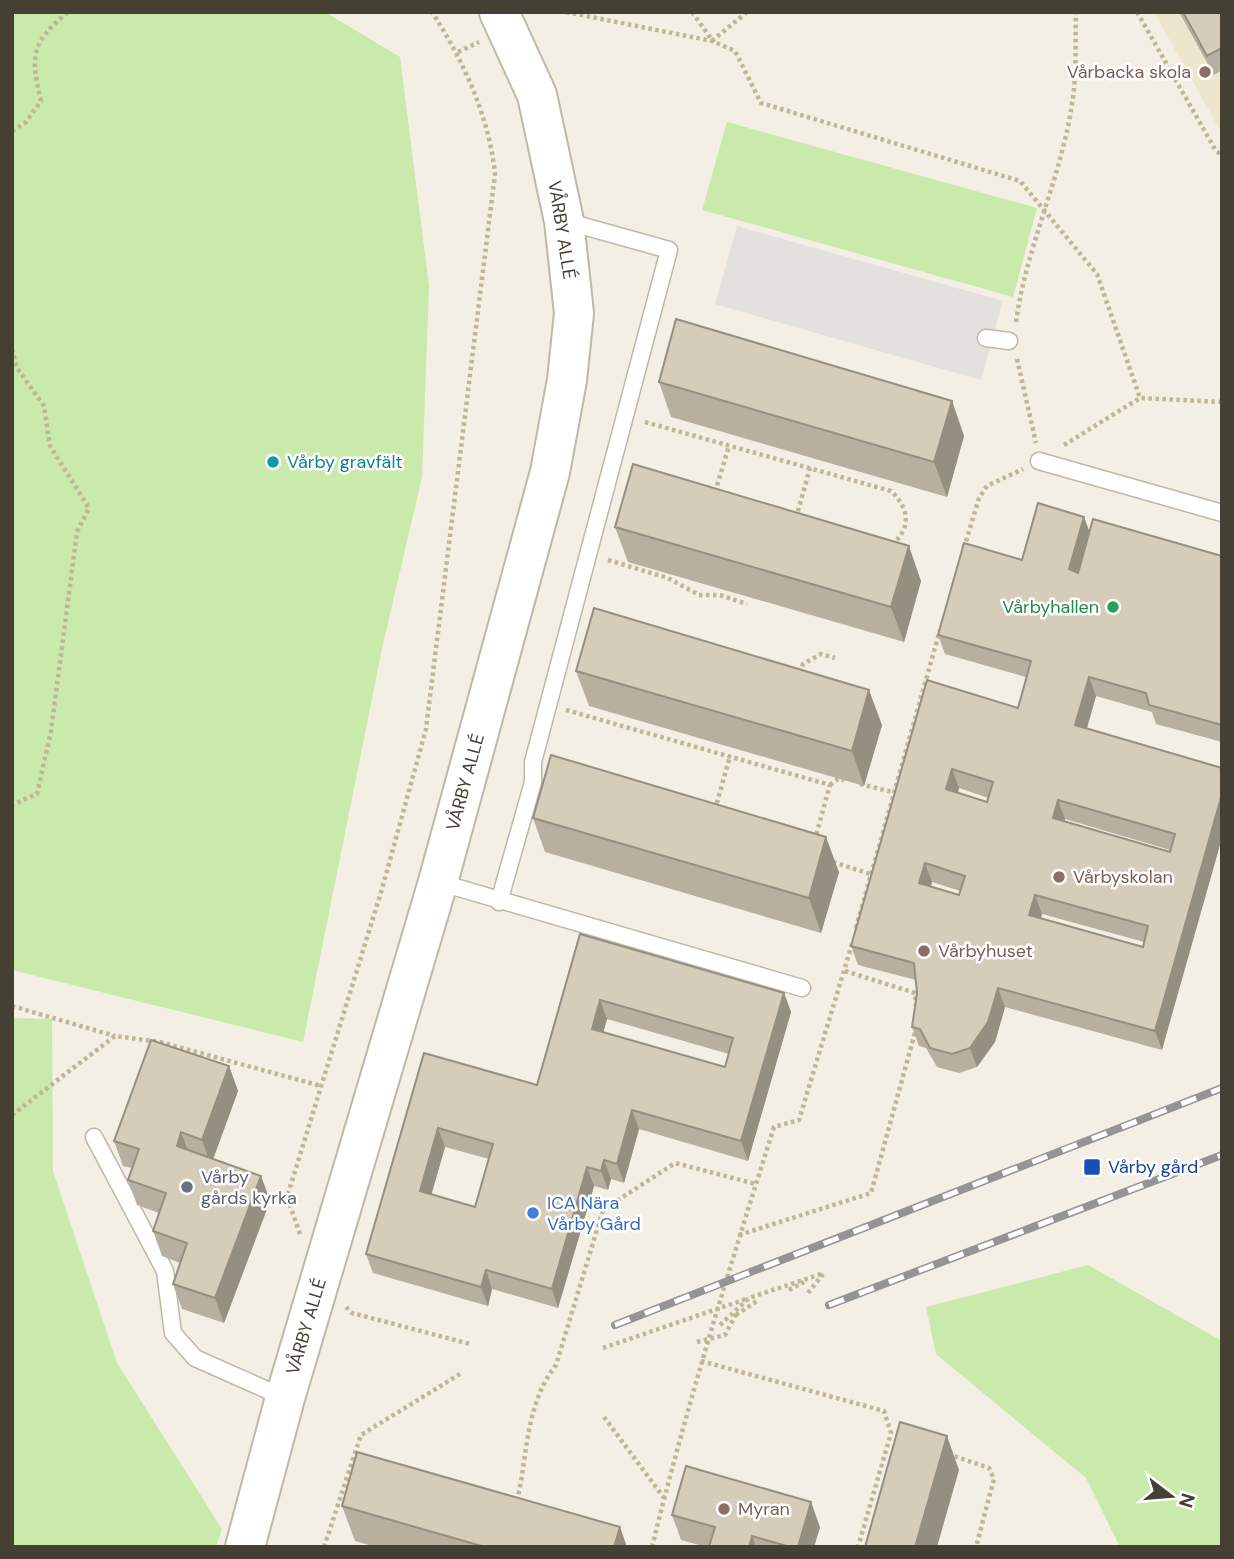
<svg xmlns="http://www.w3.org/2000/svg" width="1234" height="1559" font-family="'DM Sans',sans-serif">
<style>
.education{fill:#ede6cd}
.green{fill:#c9eaaa}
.parking{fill:#e3e1dd}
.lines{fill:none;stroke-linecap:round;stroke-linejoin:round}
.service-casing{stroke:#bfb8a6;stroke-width:19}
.tertiary-casing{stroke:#bfb8a6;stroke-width:42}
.path{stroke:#c1b597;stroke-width:4.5;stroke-dasharray:3.5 3.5;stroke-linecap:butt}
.service{stroke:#fff;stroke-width:16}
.tertiary{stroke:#fff;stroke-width:38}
.rail-casing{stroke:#949494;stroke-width:8}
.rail{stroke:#fff;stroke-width:5;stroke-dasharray:16;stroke-linecap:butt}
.wall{fill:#b7af9f;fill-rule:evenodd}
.shaded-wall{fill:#958f82}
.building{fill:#d5ccb9;stroke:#958f82;stroke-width:2;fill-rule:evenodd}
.education-dot{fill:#8d6e63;stroke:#fff;stroke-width:2.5}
.culture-dot{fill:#0f9aa8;stroke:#fff;stroke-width:2.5}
.leisure-dot{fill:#2e9e5b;stroke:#fff;stroke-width:2.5}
.transit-dot{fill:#1a4fb4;stroke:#fff;stroke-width:2.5}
.worship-dot{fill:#6b7280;stroke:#fff;stroke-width:2.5}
.shop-dot{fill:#3f7fe0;stroke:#fff;stroke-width:2.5}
.labels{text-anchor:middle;stroke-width:5;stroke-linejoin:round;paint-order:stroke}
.education-label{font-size:18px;fill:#785e54;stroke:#fff;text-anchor:start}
.street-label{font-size:18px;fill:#454034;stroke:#fff}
.culture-label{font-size:18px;fill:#0d838f;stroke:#fff;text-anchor:start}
.leisure-label{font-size:18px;fill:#27864d;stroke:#fff;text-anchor:end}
.transit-label{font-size:18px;fill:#164399;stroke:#fff;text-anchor:start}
.worship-label{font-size:18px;fill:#5b616d;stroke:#fff;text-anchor:start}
.shop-label{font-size:18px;fill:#366cbe;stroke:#fff;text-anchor:start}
</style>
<rect width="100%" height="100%" fill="#f3efe4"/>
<path class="education" d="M1154,12H1222V132H1221Z"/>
<g class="green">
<path d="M12,12H325L400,57L429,286L422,477L383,644L303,1042L12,970Z"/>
<path d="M727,122L1037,208L1013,297L702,210Z"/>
<path d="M12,1018L52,1019L53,1171L117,1363L222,1529L216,1547H12Z"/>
<path d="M1088,1265L1222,1341V1547H1120L1086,1478L936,1354L926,1307Z"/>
</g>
<path class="parking" d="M737,226L1003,301L981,380L715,304Z"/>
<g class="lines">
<g class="service-casing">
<g id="service">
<path d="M986,338L1009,341"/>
<path d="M1039,461L1222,513"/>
<path d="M438,882L802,988"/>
<path d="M499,902L533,782V762L669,250L565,221"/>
<path d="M94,1137L165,1271L173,1333L195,1358L285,1398"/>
</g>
</g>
<g class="tertiary-casing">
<g id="tertiary">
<path id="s1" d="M245,1547L285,1398L438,882L550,472L567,380L574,313L564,221L537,95L499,12"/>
</g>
</g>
<g class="path">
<path d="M566,12L712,41L735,51L761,103L1020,181L1097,274L1140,398L1222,402"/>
<path d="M692,12L712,40"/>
<path d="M1137,12L1216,151L1222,155"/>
<path d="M712,41L747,12"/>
<path d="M458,52L479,42"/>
<path d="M12,131L26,122L41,101C30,55 31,43 68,12"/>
<path d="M1016,322C1026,248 1061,178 1072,104C1077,74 1075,42 1076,12"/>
<path d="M12,349L17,368L44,406L50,446L89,508L77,532L51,731L37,794L12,805"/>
<path d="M1017,359L1036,443"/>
<path d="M645,422L891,491C909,508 912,527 892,545"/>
<path d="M1064,445L1140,398"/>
<path d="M715,492L729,446"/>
<path d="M796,518L810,468"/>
<path d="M964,548L979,498L987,486L1023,469"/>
<path d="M608,560L668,578L699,595H720L747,604"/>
<path d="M800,673L803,664L821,654L835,658"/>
<path d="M566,710L830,785L815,839"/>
<path d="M860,784L892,792"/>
<path d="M830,785L838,779L844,780"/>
<path d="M715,810L730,756"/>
<path d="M833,862L870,874"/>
<path d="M856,928L940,630"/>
<path d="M845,971L915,993L916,1006"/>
<path d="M12,1006L115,1036"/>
<path d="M12,1115L115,1036L160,1042L321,1086"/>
<path d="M300,1234L287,1197L382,889L426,729L495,174C489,116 463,60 432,12"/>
<path d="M739,1235L871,1193L916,1029"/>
<path d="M789,1290L804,1282"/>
<path d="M808,1293L823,1274"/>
<path d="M346,1307L352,1313L470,1344"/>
<path d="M736,1315L757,1301"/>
<path d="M720,1325L749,1298L824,1273"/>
<path d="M697,1342L725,1335L736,1314"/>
<path d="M603,1348L749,1298"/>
<path d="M701,1361L884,1411L891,1433L858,1547"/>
<path d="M604,1417L664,1498"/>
<path d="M948,1454L989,1468L994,1479L976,1547"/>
<path d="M517,1501C528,1454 525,1405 556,1365L603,1210L675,1163L756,1184"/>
<path d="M324,1547L361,1435L460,1374"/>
<path d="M652,1547C687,1405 730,1266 774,1127L799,1120L852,944"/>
</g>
<use href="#service" class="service"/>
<use href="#tertiary" class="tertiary"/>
<g class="rail-casing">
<g id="rail">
<path d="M829,1305L1222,1155"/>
<path d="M615,1325L1222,1088"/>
</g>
</g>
<use href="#rail" class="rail"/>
</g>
<g class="wall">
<path d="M1179,12H1222V70L1214,75Z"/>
<path d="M659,382L952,401L964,436L947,497L671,417Z"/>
<path d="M1084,517L1089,531L1222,556V742L1156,724L1152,712L1096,696L1087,729L1222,768L1162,1050L1005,1007L995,1042L977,1067L959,1073L937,1067L926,1048L919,1046L912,1027L917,993L916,980L858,965L851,946L927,680L1018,708L1026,677L945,654L938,635L1022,560ZM959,788L988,798L987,802L958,793ZM1065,819L1170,850V852L1064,821ZM932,882L960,891L959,895L931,886ZM1042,914L1144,942L1143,947L1041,919Z"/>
<path d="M615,527L921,581L904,642L628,562Z"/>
<path d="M576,671L882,725L864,786L589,706Z"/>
<path d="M533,818L839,872L821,933L545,852Z"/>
<path d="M580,934L784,993L791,1012L748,1161L639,1129L624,1183L611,1179L608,1190L594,1186L558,1308L492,1289L488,1306L373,1273L366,1254L424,1053L537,1085ZM607,1019L729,1054L725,1067L603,1033ZM445,1147L489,1159L475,1207L431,1194Z"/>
<path d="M229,1066L238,1091L213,1159L261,1176L270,1201L224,1323L182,1309L173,1284L180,1263L162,1256L153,1231L159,1213L137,1205L128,1180L132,1168L123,1166L114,1141Z"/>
<path d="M342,1506L627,1547H376L355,1541Z"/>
<path d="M672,1515L820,1527L814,1547H706L681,1540Z"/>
</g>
<g class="shaded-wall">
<path d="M952,401L964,436L947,497L934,462Z"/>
<path d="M1084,517L1091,536L1076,588L1069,569Z"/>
<path d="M909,546L921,581L904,642L891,607Z"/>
<path d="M1089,677L1096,696L1082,744L1075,725Z"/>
<path d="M869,690L882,725L864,786L852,751Z"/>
<path d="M952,769L959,788L953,808L946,789Z"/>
<path d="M1222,794V838L1162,1050L1155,1031Z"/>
<path d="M1058,800L1065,819L1060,837L1053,818Z"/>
<path d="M826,837L839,872L821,933L809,898Z"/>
<path d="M925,863L932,882L926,902L919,883Z"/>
<path d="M1035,895L1042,914L1036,934L1029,915Z"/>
<path d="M998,988L1005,1007L995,1042L977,1067L970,1048Z"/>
<path d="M784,993L791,1012L748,1161L741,1141Z"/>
<path d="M600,1000L607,1019L599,1048L592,1029Z"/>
<path d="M229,1066L238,1091L211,1165L202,1140Z"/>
<path d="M632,1110L639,1129L624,1183L617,1164Z"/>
<path d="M438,1128L445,1147L427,1210L420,1191Z"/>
<path d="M181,1132L190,1157L177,1146Z"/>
<path d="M604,1160L611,1179L608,1190L601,1171Z"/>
<path d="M587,1167L594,1186L558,1308L552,1289Z"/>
<path d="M261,1176L270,1201L224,1323L215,1298Z"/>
<path d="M486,1270L492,1289L488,1306L481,1287Z"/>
<path d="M947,1436L959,1470L937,1547H915Z"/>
<path d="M811,1502L820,1527L814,1547H798Z"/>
<path d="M620,1527L627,1547H614Z"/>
<path d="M752,1536L756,1547H749Z"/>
</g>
<g class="building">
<path d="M1183,12H1222V48L1207,56Z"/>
<path d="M676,319L952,401L934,462L659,382Z"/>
<path d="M633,464L909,546L891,607L615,527Z"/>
<path d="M1038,503L1084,517L1069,569L1078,573L1093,519L1222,556V725L1149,705L1146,693L1089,677L1075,725L1222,768V794L1155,1031L998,988L988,1022L970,1048L952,1054L930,1048L920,1029L912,1027L917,993L914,963L851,946L927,680L1018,708L1031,661L938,635L964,543L1022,560ZM952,769L993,782L987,802L946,789ZM1058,800L1175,834L1170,852L1053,818ZM925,863L965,876L959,895L919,883ZM1035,895L1148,926L1143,947L1029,915Z"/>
<path d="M594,608L869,690L852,751L576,671Z"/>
<path d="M551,755L826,837L809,898L533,818Z"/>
<path d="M580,934L784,993L741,1141L632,1110L617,1164L604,1160L601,1171L587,1167L552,1289L486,1270L481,1287L366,1254L424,1053L537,1085ZM600,1000L733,1038L725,1067L592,1029ZM438,1128L493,1144L475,1207L420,1191Z"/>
<path d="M151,1040L229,1066L202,1140L181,1132L177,1146L261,1176L215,1298L173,1284L187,1243L153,1231L166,1193L128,1180L139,1149L114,1141Z"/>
<path d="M900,1422L947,1436L915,1547H865Z"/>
<path d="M357,1452L620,1527L614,1547H485L342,1506Z"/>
<path d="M686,1466L811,1502L798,1547H790L752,1536L749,1547H709L715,1527L672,1515Z"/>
</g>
<g class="education-dot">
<circle cx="1205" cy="72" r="7"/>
<circle cx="1059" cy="877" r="7"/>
<circle cx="924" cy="951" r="7"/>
<circle cx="724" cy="1509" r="7"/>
</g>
<circle class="culture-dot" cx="273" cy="462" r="7"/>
<circle class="leisure-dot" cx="1113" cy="607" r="7"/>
<rect class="transit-dot" x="1083" y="1158" width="18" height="18" rx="3.5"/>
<circle class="worship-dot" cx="187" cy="1187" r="7"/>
<circle class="shop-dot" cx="533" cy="1213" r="7"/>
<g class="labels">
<g class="education-label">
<text x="1191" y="78" text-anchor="end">Vårbacka skola</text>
<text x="1073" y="883">Vårbyskolan</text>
<text x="938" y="957">Vårbyhuset</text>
<text x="738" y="1515">Myran</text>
</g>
<g class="street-label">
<text transform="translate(562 230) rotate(81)" y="6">VÅRBY ALLÉ</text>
<text dy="6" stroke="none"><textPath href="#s1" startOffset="796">VÅRBY ALLÉ</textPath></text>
<text dy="6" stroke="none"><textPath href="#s1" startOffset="229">VÅRBY ALLÉ</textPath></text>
</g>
<g class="culture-label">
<text x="287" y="468">Vårby gravfält</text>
</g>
<g class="leisure-label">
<text x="1099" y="613">Vårbyhallen</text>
</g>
<g class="transit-label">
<text x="1108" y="1173">Vårby gård</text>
</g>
<g class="worship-label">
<text x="201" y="1183">Vårby<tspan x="201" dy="21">gårds kyrka</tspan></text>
</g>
<g class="shop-label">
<text x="547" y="1209">ICA Nära<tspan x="547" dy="21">Vårby Gård</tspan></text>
</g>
</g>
<rect width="1234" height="1559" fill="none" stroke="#454034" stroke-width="28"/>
<g transform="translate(1171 1496) rotate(106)" stroke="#ffffff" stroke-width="5" paint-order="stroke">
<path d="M0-5L12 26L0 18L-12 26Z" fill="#454034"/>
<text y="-10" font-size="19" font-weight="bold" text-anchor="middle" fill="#454034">N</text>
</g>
</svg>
